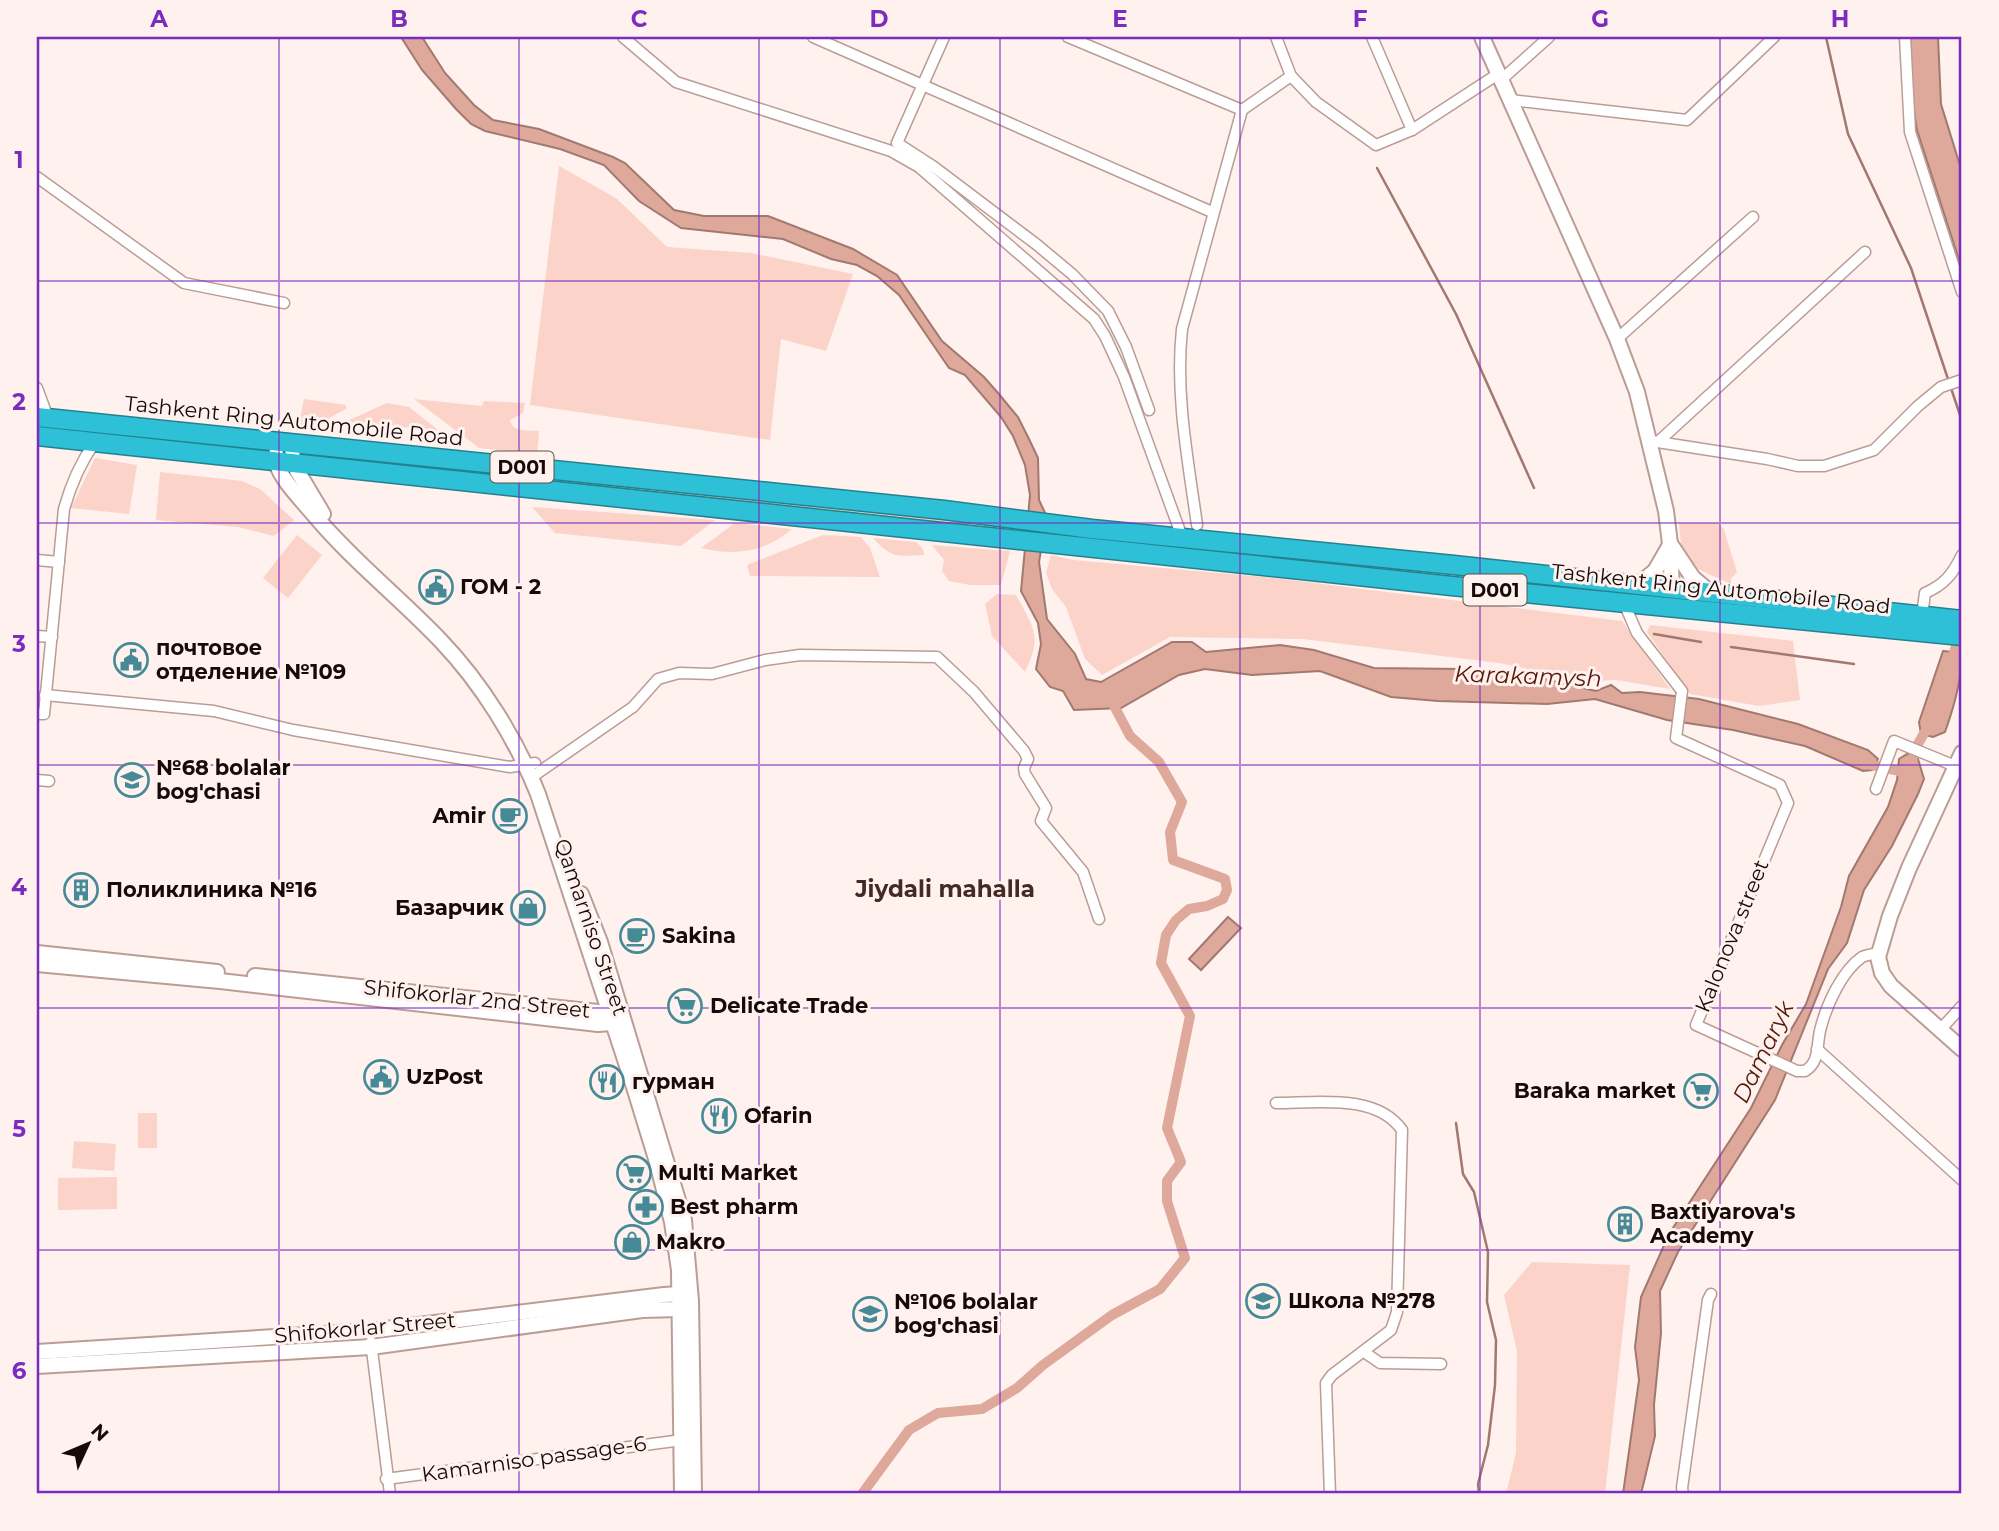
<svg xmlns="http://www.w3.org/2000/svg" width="1999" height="1531" font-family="Montserrat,sans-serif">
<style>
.green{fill:#fbd3c9}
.water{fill:#dea89b;stroke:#a2796f;stroke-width:2}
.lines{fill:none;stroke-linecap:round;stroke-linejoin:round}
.stream{stroke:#a2796f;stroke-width:2.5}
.canal{stroke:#dea89b;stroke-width:10}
.street-casing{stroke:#bb9d95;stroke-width:13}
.secondary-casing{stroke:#bb9d95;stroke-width:18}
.highway-casing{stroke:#25818e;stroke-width:21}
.street{stroke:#fff;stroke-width:10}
.secondary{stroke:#fff;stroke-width:14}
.highway{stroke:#2ec0d6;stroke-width:18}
.grid{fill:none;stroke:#7b2cbf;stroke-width:2;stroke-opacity:0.55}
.labels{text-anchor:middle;stroke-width:6;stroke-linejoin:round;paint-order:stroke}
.shield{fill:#fef1ee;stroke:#5b504d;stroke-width:2}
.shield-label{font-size:19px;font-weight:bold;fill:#150b08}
.street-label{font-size:21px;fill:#150b08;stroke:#fef1ee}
.poi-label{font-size:21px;font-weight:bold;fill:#150b08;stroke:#fef1ee;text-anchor:start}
.water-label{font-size:23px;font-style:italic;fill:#59190a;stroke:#fef1ee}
.neighbourhood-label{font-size:23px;font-weight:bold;fill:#422a25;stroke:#fef1ee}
.neatline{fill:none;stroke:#7b2cbf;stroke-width:2.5}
.grid-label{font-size:23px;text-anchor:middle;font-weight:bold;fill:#7b2cbf}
</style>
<rect width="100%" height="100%" fill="#fef1ee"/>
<g class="green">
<path d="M559,166L616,198L667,247L751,253L853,274L826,351L781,339L770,440L530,405Z"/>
<path d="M304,399L346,405V409L305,431L298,430Z"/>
<path d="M414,399L482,406L484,401L525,403L523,413L510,420C512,433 528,430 539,431L537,454L479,448Z"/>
<path d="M387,403L409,407L438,430L345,422Z"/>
<path d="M305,453L638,487L637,493L304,460Z"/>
<path d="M95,458L137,465L129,514L71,508Z"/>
<path d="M160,472L242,481L260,489L294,520L274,536L238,527L156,520Z"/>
<path d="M663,491L973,523V529L663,497Z"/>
<path d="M532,507L715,520L681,546L555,533Z"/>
<path d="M735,523L792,529C763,553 736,556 701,548Z"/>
<path d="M1679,523H1719L1724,530L1737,572L1731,579V584C1695,567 1681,568 1679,523Z"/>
<path d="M1076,532L1435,569V576L1076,539Z"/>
<path d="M297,535L322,555L288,598L263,578Z"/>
<path d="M823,535L861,537L870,548L880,577L750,576L747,565Z"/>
<path d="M873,538L916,542L923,549L924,555C897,556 892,559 873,538Z"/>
<path d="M932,545L1010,551L1001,585H970L949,581L942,571L944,560Z"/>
<path d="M1051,555L1073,560L1274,578L1622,621L1670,689L1616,680L1586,681L1499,663L1303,639L1170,637L1102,675L1085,659L1066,607L1052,589L1046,573Z"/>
<path d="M1466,574L1654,594L1653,599L1465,579Z"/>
<path d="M997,594L1016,595C1033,627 1043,636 1025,672L992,636L985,604Z"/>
<path d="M1650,625L1793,641L1800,700L1759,706L1690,694L1647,632Z"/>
<rect x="138" y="1113" width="19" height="35"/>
<path d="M74,1141L116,1144L114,1171L72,1168Z"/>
<path d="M117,1177V1209L58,1210V1178Z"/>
<path d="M1532,1262L1630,1265L1605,1494H1506L1516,1453L1517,1351L1504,1295Z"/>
</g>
<g class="water">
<path d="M401,37H422L445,73L474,105L493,120L539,129L613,157L625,163L674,210L704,216H768L853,249L897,275L942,341L984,377L998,393L1018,417L1029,439L1038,458L1039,500L1047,517L1039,562L1047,619L1075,654L1086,679L1101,682L1172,642H1192L1206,652L1280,645L1314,650L1374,668L1463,669L1509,672L1513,679H1544L1596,691L1611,685L1622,693L1640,692L1699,699L1798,724L1868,750L1878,759L1872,770L1863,771L1805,746L1733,730L1667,720L1595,699L1547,704L1438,701L1391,697L1320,671L1252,675L1205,669L1179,675L1121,708L1074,710L1063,691L1050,687L1036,669L1041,644L1038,623L1021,591L1030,495L1025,465L1013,436L1001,417L965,375L949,368L899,295L877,276L857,265L831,259L783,239L681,228L639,201L604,165L560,149L485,131L471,124L456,109L422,70Z"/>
<path d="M1910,37H1938L1941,104L1962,172V269L1917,130L1913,105Z"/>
<path d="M1943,651L1962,653C1962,680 1954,707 1945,732L1933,737L1921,734L1919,722Z"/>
<path d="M1907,754L1918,759L1924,779L1918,794L1892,846L1864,890L1847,943L1828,969L1775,1100L1678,1252L1660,1291L1661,1333L1654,1405L1655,1436L1641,1494H1623L1639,1380L1635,1347L1641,1297L1669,1234L1751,1108L1782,1045L1806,1004L1841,907L1849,876L1888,807L1897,780L1899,759Z"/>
<path d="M1228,917L1241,928L1201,970L1189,959Z"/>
</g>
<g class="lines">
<g class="stream">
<path d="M1826,37L1848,134L1911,268L1949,382"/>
<path d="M1377,168L1456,314L1534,488"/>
<path d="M1951,388L1962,421"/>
<path d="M1654,634L1701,642"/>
<path d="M1731,647L1854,664"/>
<path d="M1456,1123L1463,1174L1474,1192L1488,1252L1487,1302L1496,1340L1495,1385L1488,1445L1478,1484L1479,1494"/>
</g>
<g class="canal">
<path d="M1950,664L1961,632"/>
<path d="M1863,763L1909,773"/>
<path d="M1910,768L1915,749L1929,725"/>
<path d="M862,1494L909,1430L938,1413L982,1409L1017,1388L1043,1365L1112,1315L1160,1289L1185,1258L1167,1201V1181L1181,1162L1167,1128L1190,1016L1161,963L1166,935L1176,920L1189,909L1207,906L1223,899L1227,890L1225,879L1173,860L1170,832L1182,802L1159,762L1130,736L1111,700"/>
</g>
<g class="street-casing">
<g id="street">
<path d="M623,37L676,82L891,151L919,167L1094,319L1105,336L1124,377L1182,537"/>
<path d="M813,37L1212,212"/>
<path d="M944,37L897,143L934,167L1036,244L1072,274L1108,311L1126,347L1149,410"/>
<path d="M1068,37L1242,110L1291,76L1316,102L1376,145L1412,130"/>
<path d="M1276,37L1291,76"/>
<path d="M1372,37L1412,130L1498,74"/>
<path d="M1905,37L1910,132L1962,292"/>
<path d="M1501,80L1549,37"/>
<path d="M1510,100L1687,120L1774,37"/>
<path d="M37,177L184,283L284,303"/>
<path d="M1617,339L1753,217"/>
<path d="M37,388L48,418"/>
<path d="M1651,441L1767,459L1798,466H1824L1874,450L1918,406L1941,387L1962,380"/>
<path d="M1658,442L1865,252"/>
<path d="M1197,525C1188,460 1175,394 1182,329L1242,110"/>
<path d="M37,560L59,562"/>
<path d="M1624,603L1637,633L1682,691L1676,738L1780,785L1788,803L1696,1025L1797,1071H1805C1821,1061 1816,1043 1821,1027C1827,1004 1842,971 1862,957C1866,955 1873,954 1878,953"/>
<path d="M1922,616L1925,593C1944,585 1953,574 1962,555"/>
<path d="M37,636L52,637"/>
<path d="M45,695L214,711L293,730L510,767L535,763"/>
<path d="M37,714H44L64,509C71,484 80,463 95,442"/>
<path d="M532,777L633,707L658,679L679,673L712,674L765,660L800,655L937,657L974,692L1024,751L1028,759L1024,768L1025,774L1046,808L1041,821L1083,872L1099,919"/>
<path d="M37,780L49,781"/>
<path d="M1876,789L1894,741L1955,766"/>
<path d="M1940,1030L1962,1006"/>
<path d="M1817,1049L1962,1180"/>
<path d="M1276,1103C1316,1103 1376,1093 1402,1130L1397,1312L1391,1330L1332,1375L1326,1383L1330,1494"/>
<path d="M371,1342L390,1494"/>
<path d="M1364,1352L1380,1363L1441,1364"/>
<path d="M386,1479L682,1440"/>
<path d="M1683,1494L1682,1488L1708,1300L1711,1294"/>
</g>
</g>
<g class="secondary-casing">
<g id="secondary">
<path d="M1482,37L1617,339L1637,392L1666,511L1670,544L1672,589"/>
<path d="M293,443L292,462L323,514"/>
<path d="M276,454C272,472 304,502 315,516C353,561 400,598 441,641C482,684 516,739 538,794L634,1087L657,1162L672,1222L679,1270L682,1494"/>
<path d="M1671,545L1693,578L1711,593"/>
<path d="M1638,585L1655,571L1670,545"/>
<path d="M1962,753L1909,868L1890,916L1878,957L1882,973L1891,986L1962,1049"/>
<path d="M581,894L600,942L684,1220L691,1301L694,1494"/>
<path d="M37,953L217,972"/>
<path d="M37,964L220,981L598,1024L613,1023L618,1018"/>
<path d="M255,976L617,1014"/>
<path d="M37,1352L369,1331L664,1295L680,1294L687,1298"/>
<path d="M37,1366L371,1347L642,1310L680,1309L686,1305"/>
</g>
</g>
<g class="highway-casing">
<g id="highway">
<path d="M37,417L944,510L1092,529L1454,565L1962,620"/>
<path d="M37,436L1452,586L1962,636"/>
</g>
</g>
<use href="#street" class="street"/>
<use href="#secondary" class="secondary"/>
<use href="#highway" class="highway"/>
</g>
<path class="grid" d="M279,37V1494M519,37V1494M759,37V1494M1000,37V1494M1240,37V1494M1480,37V1494M1720,37V1494M37,281H1962M37,523H1962M37,765H1962M37,1008H1962M37,1250H1962"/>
<defs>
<g id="civic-ring" transform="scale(1.75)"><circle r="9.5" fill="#fef1ee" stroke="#458a96" stroke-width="1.5"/><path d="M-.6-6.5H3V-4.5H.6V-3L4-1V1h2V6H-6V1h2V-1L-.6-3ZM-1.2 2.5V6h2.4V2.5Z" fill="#458a96"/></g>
<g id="school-ring" transform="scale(1.75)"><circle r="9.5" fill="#fef1ee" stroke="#458a96" stroke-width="1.5"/><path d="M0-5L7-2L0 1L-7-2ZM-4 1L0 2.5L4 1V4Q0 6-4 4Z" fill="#458a96"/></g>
<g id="cafe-ring" transform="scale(1.75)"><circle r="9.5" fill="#fef1ee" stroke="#458a96" stroke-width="1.5"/><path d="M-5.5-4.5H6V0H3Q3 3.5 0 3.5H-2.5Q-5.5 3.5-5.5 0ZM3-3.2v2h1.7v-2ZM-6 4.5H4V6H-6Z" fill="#458a96"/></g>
<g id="building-ring" transform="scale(1.75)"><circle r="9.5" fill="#fef1ee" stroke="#458a96" stroke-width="1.5"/><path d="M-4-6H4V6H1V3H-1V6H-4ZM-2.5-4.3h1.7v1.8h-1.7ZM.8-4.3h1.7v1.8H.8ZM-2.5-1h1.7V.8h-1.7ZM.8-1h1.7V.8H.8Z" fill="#458a96"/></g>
<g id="shop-ring" transform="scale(1.75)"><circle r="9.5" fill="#fef1ee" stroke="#458a96" stroke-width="1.5"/><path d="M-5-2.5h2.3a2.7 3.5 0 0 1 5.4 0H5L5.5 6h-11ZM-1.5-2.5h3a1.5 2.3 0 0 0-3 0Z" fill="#458a96"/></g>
<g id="supermarket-ring" transform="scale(1.75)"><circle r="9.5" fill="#fef1ee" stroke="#458a96" stroke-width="1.5"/><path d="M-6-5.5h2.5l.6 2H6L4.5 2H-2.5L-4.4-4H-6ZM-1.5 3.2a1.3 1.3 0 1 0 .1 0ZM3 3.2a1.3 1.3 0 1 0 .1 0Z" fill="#458a96"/></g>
<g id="restaurant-ring" transform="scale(1.75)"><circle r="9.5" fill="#fef1ee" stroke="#458a96" stroke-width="1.5"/><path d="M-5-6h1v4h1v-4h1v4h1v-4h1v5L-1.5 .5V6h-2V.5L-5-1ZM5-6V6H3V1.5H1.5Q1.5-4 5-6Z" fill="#458a96"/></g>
<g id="pharmacy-ring" transform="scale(1.75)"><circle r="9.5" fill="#fef1ee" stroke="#458a96" stroke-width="1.5"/><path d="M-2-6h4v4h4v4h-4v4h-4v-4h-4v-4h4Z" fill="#458a96"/></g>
</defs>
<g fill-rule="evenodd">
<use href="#civic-ring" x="436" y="587"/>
<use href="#civic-ring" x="131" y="660"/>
<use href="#school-ring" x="132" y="780"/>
<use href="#cafe-ring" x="510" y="816"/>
<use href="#building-ring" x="81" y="890"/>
<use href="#shop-ring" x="528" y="908"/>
<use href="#cafe-ring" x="637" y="936"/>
<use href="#supermarket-ring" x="685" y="1006"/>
<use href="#civic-ring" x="381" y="1077"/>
<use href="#restaurant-ring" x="607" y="1082"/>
<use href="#supermarket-ring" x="1701" y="1091"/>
<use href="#restaurant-ring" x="719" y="1116"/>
<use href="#supermarket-ring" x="634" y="1173"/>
<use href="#pharmacy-ring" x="646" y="1207"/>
<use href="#building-ring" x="1625" y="1224"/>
<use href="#shop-ring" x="632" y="1242"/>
<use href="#school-ring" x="1263" y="1301"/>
<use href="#school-ring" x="870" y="1314"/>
</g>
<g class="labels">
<g class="shield">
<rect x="490.5" y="451.5" width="63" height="31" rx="5"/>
<rect x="1463.5" y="574.5" width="63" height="31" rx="5"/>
</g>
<g class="shield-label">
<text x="522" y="474">D001</text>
<text x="1495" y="597">D001</text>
</g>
<g class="street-label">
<text transform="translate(294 421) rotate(6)" y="7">Tashkent Ring Automobile Road</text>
<text transform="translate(1721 589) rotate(6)" y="7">Tashkent Ring Automobile Road</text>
<text transform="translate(591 927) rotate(71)" y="7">Qamarniso Street</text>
<text transform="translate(1732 936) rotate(-68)" y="7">Kalonova street</text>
<text transform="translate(477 999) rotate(6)" y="7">Shifokorlar 2nd Street</text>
<text transform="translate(365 1328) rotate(-5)" y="7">Shifokorlar Street</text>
<text transform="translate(534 1459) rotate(-8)" y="7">Kamarniso passage-6</text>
</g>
<g class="poi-label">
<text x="460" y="594">ГОМ - 2</text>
<text x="156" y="655">почтовое<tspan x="156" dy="24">отделение №109</tspan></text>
<text x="156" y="775">№68 bolalar<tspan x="156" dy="24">bog'chasi</tspan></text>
<text x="486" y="823" text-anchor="end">Amir</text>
<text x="106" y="897">Поликлиника №16</text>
<text x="504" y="915" text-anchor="end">Базарчик</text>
<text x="662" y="943">Sakina</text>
<text x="710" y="1013">Delicate Trade</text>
<text x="406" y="1084">UzPost</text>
<text x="632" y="1089">гурман</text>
<text x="1676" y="1098" text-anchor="end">Baraka market</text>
<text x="744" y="1123">Ofarin</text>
<text x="658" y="1180">Multi Market</text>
<text x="670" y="1214">Best pharm</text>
<text x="1650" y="1219">Baxtiyarova's<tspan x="1650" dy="24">Academy</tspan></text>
<text x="656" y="1249">Makro</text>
<text x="1288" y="1308">Школа №278</text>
<text x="894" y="1309">№106 bolalar<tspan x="894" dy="24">bog'chasi</tspan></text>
</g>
<g class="water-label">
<text transform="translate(1528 676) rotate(2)" y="8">Karakamysh</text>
<text transform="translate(1763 1052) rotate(-64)" y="8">Damaryk</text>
</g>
<g class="neighbourhood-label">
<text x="945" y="897">Jiydali mahalla</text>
</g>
</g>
<rect width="1999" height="1531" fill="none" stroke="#fef1ee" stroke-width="77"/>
<g transform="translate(88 1444) rotate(46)" stroke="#fef1ee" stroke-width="5" paint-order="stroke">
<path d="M0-5L12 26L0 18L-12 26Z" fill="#150b08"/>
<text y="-10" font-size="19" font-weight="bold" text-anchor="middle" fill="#150b08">N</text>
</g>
<rect x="38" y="38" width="1922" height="1454" class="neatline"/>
<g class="grid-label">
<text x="159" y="27">A</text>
<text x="399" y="27">B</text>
<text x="639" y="27">C</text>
<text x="879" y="27">D</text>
<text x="1120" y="27">E</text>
<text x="1360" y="27">F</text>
<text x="1600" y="27">G</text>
<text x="1840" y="27">H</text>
<text x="19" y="168">1</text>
<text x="19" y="410">2</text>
<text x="19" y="652">3</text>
<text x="19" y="895">4</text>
<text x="19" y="1137">5</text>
<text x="19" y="1379">6</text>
</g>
</svg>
